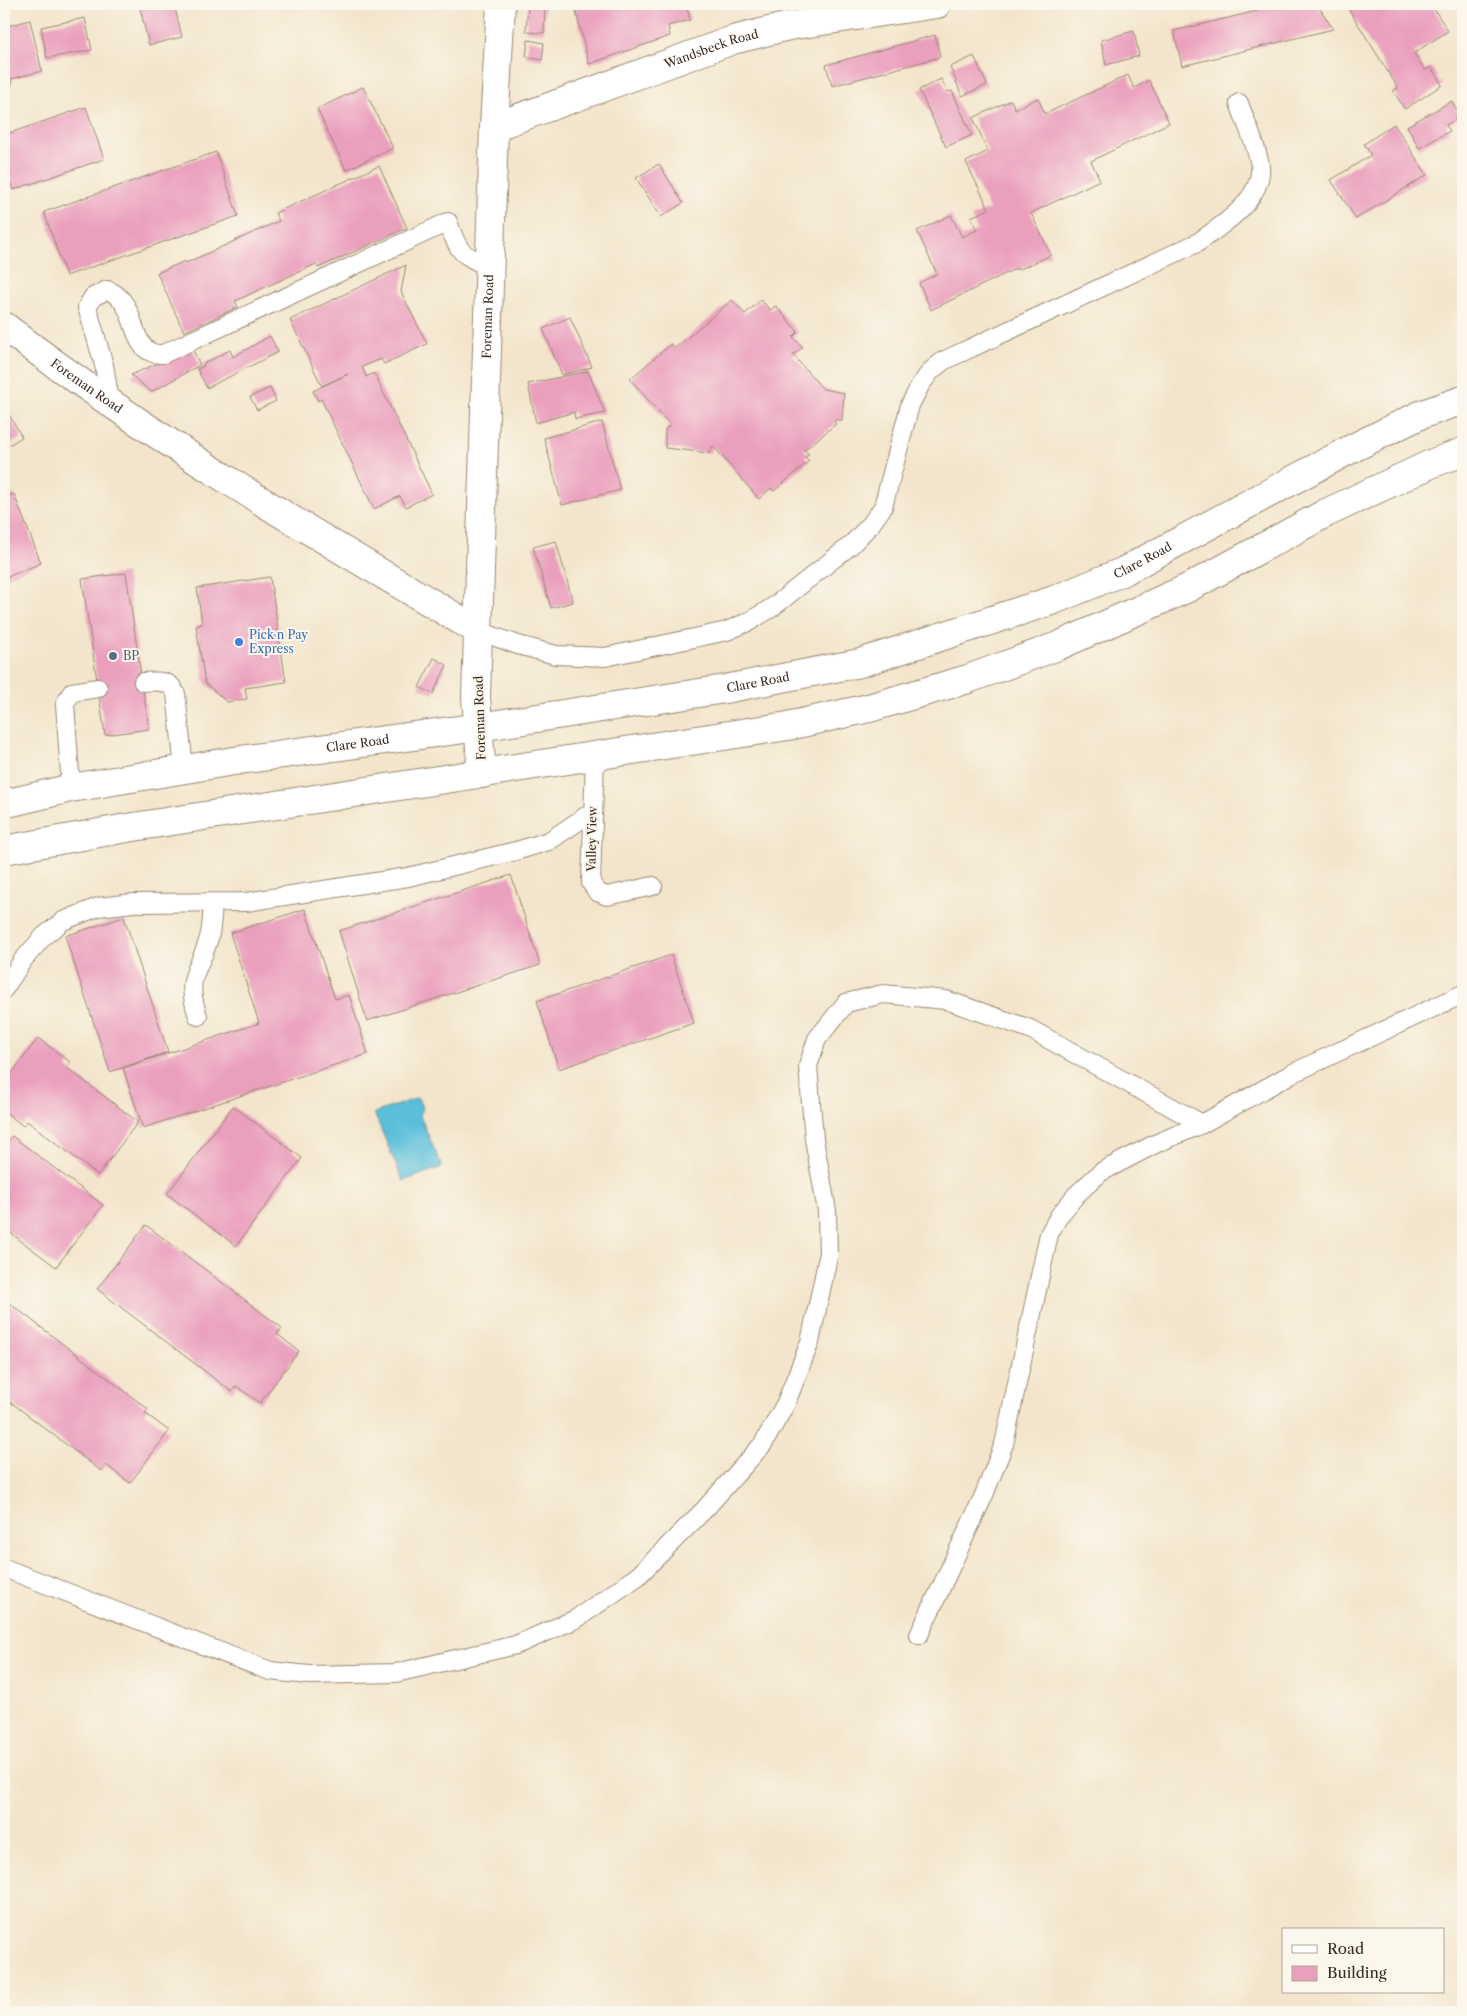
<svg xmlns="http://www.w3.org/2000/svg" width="1467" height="2016" font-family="'Libre Caslon Text',serif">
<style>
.water{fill:#5bbfda;stroke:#4b747c}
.building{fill:#ea9fbd}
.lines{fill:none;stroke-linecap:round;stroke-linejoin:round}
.service-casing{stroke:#978874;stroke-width:20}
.minor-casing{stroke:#978874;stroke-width:30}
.tertiary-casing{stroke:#978874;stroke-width:30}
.service{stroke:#fff;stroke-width:18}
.minor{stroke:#fff;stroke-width:28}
.tertiary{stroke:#fff;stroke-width:28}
.shop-dot{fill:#3f7fe0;stroke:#fbf7ec;stroke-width:2}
.service-dot{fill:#5c6f8a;stroke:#fbf7ec;stroke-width:2}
.labels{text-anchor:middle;stroke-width:4;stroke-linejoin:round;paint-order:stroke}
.street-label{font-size:12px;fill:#3b2a1e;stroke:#fbf7ec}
.shop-label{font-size:12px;fill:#366cbe;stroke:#fbf7ec;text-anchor:start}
.service-label{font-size:12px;fill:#4e5e75;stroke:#fbf7ec;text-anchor:start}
</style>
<rect width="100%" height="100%" fill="#fbf7ec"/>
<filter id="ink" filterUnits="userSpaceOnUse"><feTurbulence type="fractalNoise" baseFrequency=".02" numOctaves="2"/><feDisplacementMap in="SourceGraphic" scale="10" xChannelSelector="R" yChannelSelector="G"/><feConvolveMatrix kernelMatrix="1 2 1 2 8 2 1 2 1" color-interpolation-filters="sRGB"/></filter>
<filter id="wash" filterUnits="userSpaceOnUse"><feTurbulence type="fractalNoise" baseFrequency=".0096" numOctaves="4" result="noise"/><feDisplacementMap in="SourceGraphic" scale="20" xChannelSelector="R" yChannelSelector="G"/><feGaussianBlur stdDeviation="1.12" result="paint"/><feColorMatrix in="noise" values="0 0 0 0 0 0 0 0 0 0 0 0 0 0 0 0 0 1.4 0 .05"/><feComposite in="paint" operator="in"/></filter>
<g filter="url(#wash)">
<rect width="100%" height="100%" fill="#f3e5cb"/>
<path class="water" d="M418,1098L423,1110L419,1114L442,1167L403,1181L374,1113Z"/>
<g id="blocks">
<g class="building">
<path d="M139,4H174L182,37L149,45Z"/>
<path d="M528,4H545L544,33L526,32Z"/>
<path d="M574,4H686L690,20L668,26L670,36L589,64Z"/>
<path d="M1274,4H1317L1333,29L1182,66L1174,31L1257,11V8Z"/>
<path d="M1355,4H1431L1448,31L1414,53L1425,70L1431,67L1442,85L1405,109L1393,91L1398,88L1348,8Z"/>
<path d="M85,18L92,50L47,58L41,27Z"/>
<path d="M30,20L42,71L11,79L12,84L4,86V27Z"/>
<path d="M1134,31L1139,56L1106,65L1101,40Z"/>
<path d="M935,35L940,57L832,86L826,65Z"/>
<path d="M528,40L544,43L542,60L526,57Z"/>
<path d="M974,56L987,85L962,96L950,67Z"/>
<path d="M1128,75L1134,88L1149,80L1169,123L1091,161L1100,180L1031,213L1051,255L1018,270L1017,268L931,310L919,283L937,274L917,231L951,215L962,237L977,230L971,217L989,209L966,162L988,151L973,118L1011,100L1015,109L1038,98L1045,114Z"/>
<path d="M941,79L948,92L952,91L972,135L946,147L919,90Z"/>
<path d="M363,87L393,148L346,170L317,109Z"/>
<path d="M1452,101L1460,117L1446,125L1450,131L1419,148L1407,126Z"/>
<path d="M86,107L104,159L13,190L4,163V135Z"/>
<path d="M1394,124L1427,175L1356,219L1331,180L1371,155L1364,144Z"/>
<path d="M216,152L238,216L66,276L44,212Z"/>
<path d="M659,164L683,203L661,217L636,178Z"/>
<path d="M379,166L407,228L318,268L316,264L235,301L238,307L184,332L157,273L185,261L186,263L279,221L275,213Z"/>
<path d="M406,265L401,292L427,344L384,364L381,359L362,367L366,377L374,373L432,494L406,507L400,496L374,509L321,399L318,401L313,391L348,374L322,386L290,320Z"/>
<path d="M732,300L745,314L761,300L770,310L776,306L798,332L793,337L803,347L793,355L823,389L844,393L842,420H833L836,424L804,450L809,454L805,457L809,461L774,491L771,488L759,499L713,446L709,453L665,448V430L670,425L630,379L671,344L675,348Z"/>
<path d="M570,317L592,367L562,375L543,329Z"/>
<path d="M270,336L278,352L207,388L197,369L204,366L203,364L230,350L233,357Z"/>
<path d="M192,348L200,365L151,392L131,375Z"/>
<path d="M588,371L605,413L575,419L574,412L536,423L528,384Z"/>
<path d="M270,388L276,401L257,410L250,397Z"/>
<path d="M4,406L22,437L4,448Z"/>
<path d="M602,422L620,490L562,505L544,438Z"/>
<path d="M14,494L41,563L7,577L4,569V498Z"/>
<path d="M556,541L573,602L551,608L533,547Z"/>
<path d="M126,573L149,729L105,735L82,579Z"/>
<path d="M270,577L286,682L245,688L247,699L227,702L205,683L196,626L202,624L197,588Z"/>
<path d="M434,658L447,665L433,694L419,687Z"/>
<path d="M511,875L540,965L367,1021L339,931Z"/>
<path d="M305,909L335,999L349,995L368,1054L143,1128L123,1068L259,1023L230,933Z"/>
<path d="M124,917L168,1052L110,1072L65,936Z"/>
<path d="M671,955L694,1023L559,1069L537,1001Z"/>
<path d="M38,1038L70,1062L67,1068L138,1122L98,1175L27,1121L23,1126L4,1111V1084Z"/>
<path d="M233,1106L302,1158L236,1246L167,1194Z"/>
<path d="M12,1136L103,1205L56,1267L4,1228V1148Z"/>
<path d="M146,1225L282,1328L277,1334L299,1351L260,1403L236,1386L232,1392L97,1289Z"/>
<path d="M4,1299L148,1409L145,1413L169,1431L130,1483L106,1465L101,1471L4,1397Z"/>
</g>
</g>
</g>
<g filter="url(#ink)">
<use href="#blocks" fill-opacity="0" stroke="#978874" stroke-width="1"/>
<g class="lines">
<g class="service-casing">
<g id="service">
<path d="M110,402L104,365L87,307L93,297L107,290C138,301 129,343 151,352C154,354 159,354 163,354L448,222C459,253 460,254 490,267"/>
<path d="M479,631L518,645L556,655L605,657L727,631L750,621L773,607L851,545L871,524L883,507L910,405L921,384L931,371L943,361L1197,243C1221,226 1263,200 1260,166C1259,152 1244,118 1239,103"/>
<path d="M143,682C157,681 170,679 176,694L184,769"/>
<path d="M595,757L591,883L597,892L607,896L653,886"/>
<path d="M71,788L65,704L72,692L98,688"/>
<path d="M4,989L23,960L44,936L63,921L98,907L133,903L246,902L408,877L516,851L549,841L592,812"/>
<path d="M198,1016C184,975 199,973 209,938C212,927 212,914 213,903"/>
<path d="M4,1568L270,1671L309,1675L396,1673L516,1645L576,1619L638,1576L705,1509L763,1444L786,1403L810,1342L828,1257L827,1211L814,1139L808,1066L817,1039L846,1003L883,994L946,1000L1030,1029L1202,1124"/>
<path d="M919,1635L984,1495L1004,1444L1049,1234L1059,1216L1076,1195L1101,1172L1155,1144L1202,1124L1291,1074L1463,994"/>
</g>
</g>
<g class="minor-casing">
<g id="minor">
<path id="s1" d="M494,127L733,40L789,26L937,4"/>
<path id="s2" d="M4,326C153,440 317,536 479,631"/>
<path id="s3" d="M482,774L476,697L494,127L501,4"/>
</g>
</g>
<g class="tertiary-casing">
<g id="tertiary">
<path id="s4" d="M4,804L71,788L240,760L479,727L725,689L860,663L1054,600L1124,571L1349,450L1420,415L1463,400"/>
<path d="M4,850L127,828L788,726L869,708L968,679L1058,646L1188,588L1326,513L1433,463L1463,452"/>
</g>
</g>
<use href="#service" class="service"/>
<use href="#minor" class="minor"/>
<use href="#tertiary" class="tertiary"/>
</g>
</g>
<circle class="shop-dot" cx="239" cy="642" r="5"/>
<circle class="service-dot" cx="113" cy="656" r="5"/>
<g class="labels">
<g class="street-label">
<text dy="4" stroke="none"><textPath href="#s1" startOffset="231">Wandsbeck Road</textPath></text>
<text dy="4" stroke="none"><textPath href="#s3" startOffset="458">Foreman Road</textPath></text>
<text dy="4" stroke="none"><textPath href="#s2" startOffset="102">Foreman Road</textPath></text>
<text dy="4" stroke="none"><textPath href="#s4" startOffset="1169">Clare Road</textPath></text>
<text dy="4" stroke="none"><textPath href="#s4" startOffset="764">Clare Road</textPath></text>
<text transform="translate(480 718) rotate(-92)" y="4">Foreman Road</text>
<text dy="4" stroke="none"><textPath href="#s4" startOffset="359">Clare Road</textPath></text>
<text transform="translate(592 839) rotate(-89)" y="4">Valley View</text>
</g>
<g class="shop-label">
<text x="249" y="639">Pick n Pay<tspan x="249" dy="14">Express</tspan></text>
</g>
<g class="service-label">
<text x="123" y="660">BP</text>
</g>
</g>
<rect width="1467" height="2016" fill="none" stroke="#fbf7ec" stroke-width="20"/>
<rect x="1282" y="1928" width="162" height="65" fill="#fbf7ec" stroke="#aea59a"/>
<rect x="1292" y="1945" width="25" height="8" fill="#ffffff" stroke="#aea59a"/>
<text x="1327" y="1954" font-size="15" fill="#3b2a1e">Road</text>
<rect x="1292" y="1966" width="25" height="15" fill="#ea9fbd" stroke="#aea59a"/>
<text x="1327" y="1978" font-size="15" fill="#3b2a1e">Building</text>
</svg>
